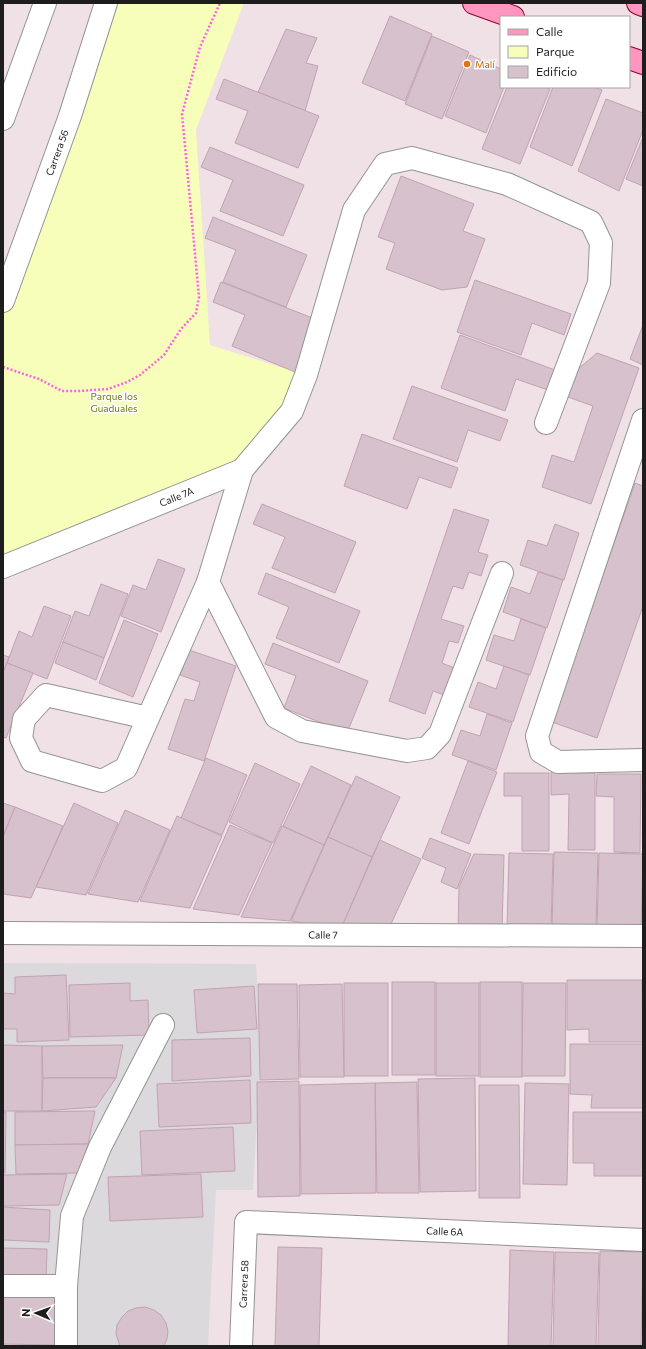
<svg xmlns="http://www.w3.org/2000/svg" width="646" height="1349" font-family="Commissioner,sans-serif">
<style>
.residential{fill:#dbd9db}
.park{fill:#f6feb9}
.building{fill:#d6c1cc;stroke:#c2a2b3}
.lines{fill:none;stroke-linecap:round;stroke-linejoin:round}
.minor-casing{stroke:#949494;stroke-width:24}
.major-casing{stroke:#95002c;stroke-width:24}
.path{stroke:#ff62e9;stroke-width:2.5;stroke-dasharray:2 2;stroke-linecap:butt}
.minor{stroke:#fff;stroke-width:22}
.major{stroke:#ff96bf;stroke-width:22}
.food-dot{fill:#e8710a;stroke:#fff;stroke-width:1.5}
.labels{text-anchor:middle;stroke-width:3;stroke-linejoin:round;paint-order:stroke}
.food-label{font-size:10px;fill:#c56008;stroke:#fff;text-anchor:start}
.street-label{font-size:10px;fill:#1d1d1d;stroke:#fff}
.park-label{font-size:10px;fill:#6e7d03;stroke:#fff}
</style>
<rect width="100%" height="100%" fill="#efe1e5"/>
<path class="residential" d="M3,963L256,964L261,1046L253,1190H216L208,1346H3Z"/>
<path class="park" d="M106,3H244L196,130L210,345L306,375L242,470L3,567V301Z"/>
<g class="building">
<path d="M390,16L432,34L405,101L362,83Z"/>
<path d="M286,29L317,38L306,63L318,66L305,111L258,92Z"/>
<path d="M432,36L469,52L442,119L405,104Z"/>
<path d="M470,55L501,69V87H504L486,133L445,116Z"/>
<path d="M224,79L319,116L298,168L235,143L248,111L216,99Z"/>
<path d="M507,87H545L550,89L520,164L482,149Z"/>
<path d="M553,87H593L602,90L572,166L530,147Z"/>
<path d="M606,99L643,113V130L619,191L578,171Z"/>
<path d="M643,137V186L626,179Z"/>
<path d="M210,147L304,185L283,236L220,211L233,180L201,167Z"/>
<path d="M401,176L474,204L463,231L485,239L467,287L442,290L386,269L395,243L378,237Z"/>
<path d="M213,217L307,255L286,307L223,282L236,250L205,238Z"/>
<path d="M475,280L571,314L564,335L532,323L521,355L457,332Z"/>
<path d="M221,282L315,319L295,372L232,346L245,315L213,302Z"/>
<path d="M643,325V365L630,359Z"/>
<path d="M460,335L555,370L548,390L516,379L505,411L441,388Z"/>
<path d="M597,353L639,368L591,504L542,487L552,455L574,462L593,406L568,397L577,370Z"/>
<path d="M412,386L508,420L500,441L468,430L457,462L393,439Z"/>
<path d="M362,434L458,468L451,488L419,477L407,509L344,486Z"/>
<path d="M635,483L643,486V606L597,738L552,722Z"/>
<path d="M262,504L356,542L335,593L272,568L285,537L253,524Z"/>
<path d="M454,509L489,520L478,552L488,555L481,576L469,572L463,589L453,586L441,619L464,626L458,643L449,641L442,663L457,669L447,696L433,691L425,714L389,701Z"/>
<path d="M555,524L579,533L564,580L520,565L528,540L547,546Z"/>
<path d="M158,559L185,569L161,632L121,616L133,585L146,590Z"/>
<path d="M538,572L563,580L547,628L503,612L511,587L530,594Z"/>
<path d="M266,573L360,611L339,663L276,638L289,607L258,594Z"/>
<path d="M101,584L128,594L104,658L63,642L75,611L89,616Z"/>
<path d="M44,606L71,616L47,679L7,663L19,631L32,637Z"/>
<path d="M521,619L546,628L530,675L486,660L494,635L514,641Z"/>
<path d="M124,620L158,634L133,697L99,683Z"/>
<path d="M63,642L104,658L96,680L55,663Z"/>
<path d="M273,643L368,681L347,733L284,708L296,676L265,664Z"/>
<path d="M189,650L236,666L204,761L168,749L185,699L194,701L200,682L180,675Z"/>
<path d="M3,655L9,657L3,673Z"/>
<path d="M7,663L33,673L6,738L3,737V673Z"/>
<path d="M504,666L529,675L513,722L469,707L478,682L496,689Z"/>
<path d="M487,714L512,723L496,770L452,755L461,730L480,736Z"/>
<path d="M206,758L247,775L222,835L181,818Z"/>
<path d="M468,761L497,772L469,844L441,833Z"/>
<path d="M255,763L300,784L273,843L229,822Z"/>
<path d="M311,766L351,785L324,845L283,826Z"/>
<path d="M551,772L595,773V850H568L569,794L551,795Z"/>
<path d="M504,773H549V851H522V796H504Z"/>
<path d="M597,774H641L640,853L614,852V797L596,796Z"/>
<path d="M356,776L400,797L372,857L328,837Z"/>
<path d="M3,803L15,807L3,837Z"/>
<path d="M74,803L118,823L86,895L36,887Z"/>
<path d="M15,807L63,826L31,898L3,894V837Z"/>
<path d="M125,810L170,830L138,902L88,894Z"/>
<path d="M177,816L222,836L190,908L140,901Z"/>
<path d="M230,825L272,843L239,915L193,909Z"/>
<path d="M282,826L324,845L290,921L241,917Z"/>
<path d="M328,837L372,857L341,929L291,921Z"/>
<path d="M430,838L471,854L457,889L441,882L446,868L422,858Z"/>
<path d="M380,840L421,859L391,924L341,929Z"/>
<path d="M554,852L598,853L596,928L552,927Z"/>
<path d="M509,853L553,854L551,930L507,929Z"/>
<path d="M599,853L643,854L641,930L597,929Z"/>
<path d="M474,854L504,855L502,931L458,930L459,887Z"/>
<path d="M66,975L69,1040L17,1042V1029H3V993L15,994V977Z"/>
<path d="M567,980H642L643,1042H589V1029L567,1030Z"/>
<rect x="392" y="982" width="43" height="93"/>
<rect x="480" y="982" width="42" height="95"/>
<path d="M130,983V1001L148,1000L149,1035L70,1037L69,985Z"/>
<rect x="344" y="983" width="44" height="93"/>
<rect x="436" y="983" width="43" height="93"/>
<path d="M523,983H566L565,1076H522Z"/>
<path d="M258,984H297L299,1079L260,1080Z"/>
<path d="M342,984L344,1077H300L299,985Z"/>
<path d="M254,986L257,1029L197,1033L194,990Z"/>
<path d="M250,1038L251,1076L172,1081V1040Z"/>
<path d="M570,1044H643V1108H591L592,1095L570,1094Z"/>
<path d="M3,1045L42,1046V1111H3Z"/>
<path d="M123,1045L116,1078H43L42,1046Z"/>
<path d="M43,1078H116L96,1107L42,1111Z"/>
<path d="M475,1078L476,1191L420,1192L418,1079Z"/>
<path d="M250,1080L251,1123L159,1127L157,1084Z"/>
<path d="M299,1081L300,1196L258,1197L257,1082Z"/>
<path d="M417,1082L419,1193H377L375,1083Z"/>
<path d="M375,1083L376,1193L301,1194L300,1085Z"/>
<path d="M525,1083L569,1084L567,1185L523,1184Z"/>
<path d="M479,1085H519L520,1198H479Z"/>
<path d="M95,1111L88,1144L15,1145V1112Z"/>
<path d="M3,1112H6L5,1173H3Z"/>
<path d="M573,1112H643V1176H594V1163H573Z"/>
<path d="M233,1127L235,1171L142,1175L140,1131Z"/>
<path d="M88,1144L79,1173L16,1174L15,1145Z"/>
<path d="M67,1174L59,1205L3,1206V1175Z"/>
<path d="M201,1174L203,1217L110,1221L108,1177Z"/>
<path d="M3,1207L50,1210L49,1242L3,1240Z"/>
<path d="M278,1247L322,1248L319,1346H275Z"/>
<path d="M3,1248L47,1249L46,1282L3,1281Z"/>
<path d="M510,1250L554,1252L551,1346H508Z"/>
<path d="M600,1251L643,1252L641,1346H598Z"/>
<path d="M555,1252L599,1253L596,1346H553Z"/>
<path d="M3,1294L58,1295L56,1345L3,1344Z"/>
<path d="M145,1307L154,1310L161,1315L166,1323L168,1331L167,1339L164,1346H120L116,1334L117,1325L122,1317L128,1311L136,1308Z"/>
</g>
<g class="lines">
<g class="minor-casing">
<g id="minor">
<path d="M3,119L45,3"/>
<path id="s1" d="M3,301L70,116L106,3"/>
<path d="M643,420L537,736L541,752L558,762L643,760"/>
<path id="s2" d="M3,567L242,470L292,411L306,375L354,210L385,164L412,158L507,184L591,222L601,243L599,283L546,423"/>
<path d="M208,582L276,717L302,731L407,751L427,748L440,734L502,573"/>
<path d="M148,718L46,695L24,719L21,738L32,761L102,781L126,768L208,582L242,470"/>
<path id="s3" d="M3,933L643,936"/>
<path d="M3,1286H66L72,1216L100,1147L163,1025"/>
<path d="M66,1286V1346"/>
<path id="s4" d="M241,1346L246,1222L643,1240"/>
</g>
</g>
<g class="major-casing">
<g id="major">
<path d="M474,3L513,17"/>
<path d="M638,3L643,5"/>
<path d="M629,58L643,63"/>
</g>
</g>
<path class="path" d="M3,367L39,379L62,391H79L108,389L127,382L140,375L164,355L181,329L196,313L199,297L182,114L200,47L220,3"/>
<use href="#minor" class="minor"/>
<use href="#major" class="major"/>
</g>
<circle class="food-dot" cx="467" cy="64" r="4"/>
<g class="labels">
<g class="food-label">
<text x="475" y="68">Malí</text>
</g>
<g class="street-label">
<text dy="4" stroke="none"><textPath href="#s1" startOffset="158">Carrera 56</textPath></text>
<text dy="4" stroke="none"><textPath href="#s2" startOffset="187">Calle 7A</textPath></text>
<text dy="4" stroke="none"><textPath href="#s3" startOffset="320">Calle 7</textPath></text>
<text dy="4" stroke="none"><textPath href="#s4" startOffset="323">Calle 6A</textPath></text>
<text dy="4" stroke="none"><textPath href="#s4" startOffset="62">Carrera 58</textPath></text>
</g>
<g class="park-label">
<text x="114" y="400">Parque los<tspan x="114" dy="12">Guaduales</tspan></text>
</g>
</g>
<rect width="646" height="1349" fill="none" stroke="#1d1d1d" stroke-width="8"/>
<rect x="500" y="16" width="130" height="72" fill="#ffffff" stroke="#a5a5a5"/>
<rect x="508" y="29" width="20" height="6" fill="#ff96bf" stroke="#a5a5a5"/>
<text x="536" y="36" font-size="12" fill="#1d1d1d">Calle</text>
<rect x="508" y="46" width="20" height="12" fill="#f6feb9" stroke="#a5a5a5"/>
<text x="536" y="56" font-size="12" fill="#1d1d1d">Parque</text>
<rect x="508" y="66" width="20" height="12" fill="#d6c1cc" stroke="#a5a5a5"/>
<text x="536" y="76" font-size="12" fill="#1d1d1d">Edificio</text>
<g transform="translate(36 1313) rotate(272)" stroke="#ffffff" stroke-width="3" paint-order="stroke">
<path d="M0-3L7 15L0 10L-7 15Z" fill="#1d1d1d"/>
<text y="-6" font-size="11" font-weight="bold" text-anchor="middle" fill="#1d1d1d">N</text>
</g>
</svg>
